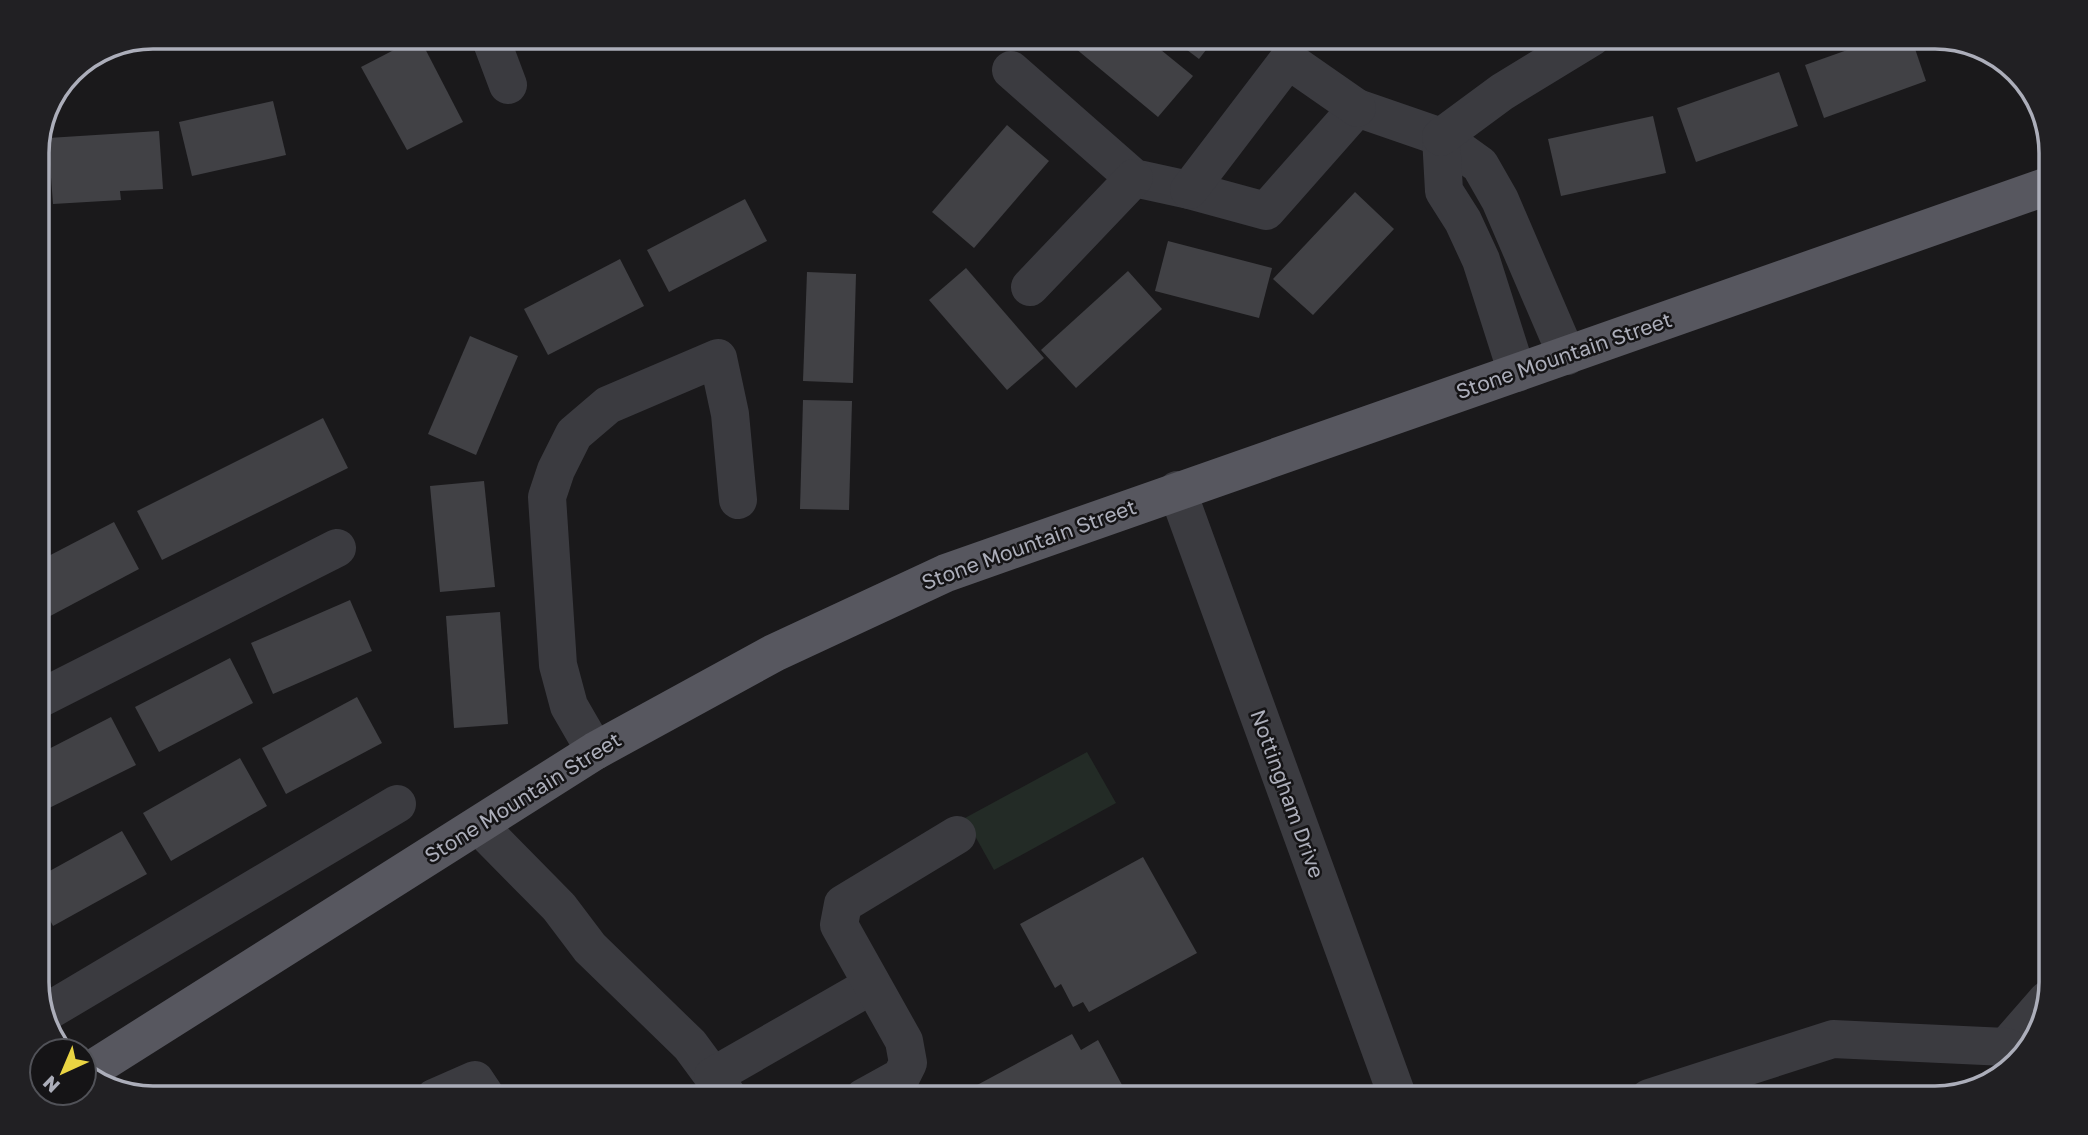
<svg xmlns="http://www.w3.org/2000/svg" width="2088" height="1135" font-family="'Golos Text',sans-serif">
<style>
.green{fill:#232b26}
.building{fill:#414145}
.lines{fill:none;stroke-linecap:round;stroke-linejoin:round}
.minor{stroke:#3b3b40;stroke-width:38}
.major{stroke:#57575f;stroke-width:38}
.labels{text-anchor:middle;stroke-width:5;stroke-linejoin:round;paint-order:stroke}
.street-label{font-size:21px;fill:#acaeba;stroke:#151416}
.rim{fill:none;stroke:#acaeba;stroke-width:3.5}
</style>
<rect width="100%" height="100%" fill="#1a191b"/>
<path class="green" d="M1087,752L1116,803L994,870L965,818Z"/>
<g class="building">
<path d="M419,37L463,122L407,150L361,67Z"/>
<path d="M1084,37H1145L1193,76L1158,117L1075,48Z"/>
<path d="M1170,37H1216L1199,59Z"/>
<path d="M1884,37H1911L1926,81L1824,118L1805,65Z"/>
<path d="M1779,72L1798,126L1696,162L1677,108Z"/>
<path d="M273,101L286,155L192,176L179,122Z"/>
<path d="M1653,116L1666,173L1561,196L1548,139Z"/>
<path d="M1007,125L1049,161L974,248L932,212Z"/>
<path d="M159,131L163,189L120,191L121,200L53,204L48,138Z"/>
<path d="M1355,192L1394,229L1313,315L1273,279Z"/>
<path d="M745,199L767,241L669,292L647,250Z"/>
<path d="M1168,241L1272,268L1259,318L1155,291Z"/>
<path d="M620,259L644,306L548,355L524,309Z"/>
<path d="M966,268L1044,358L1007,390L929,300Z"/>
<path d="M1128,271L1162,309L1076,388L1041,350Z"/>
<path d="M807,272L856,274L853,383L803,381Z"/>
<path d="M470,336L518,356L476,455L428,434Z"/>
<path d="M803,400L852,401L849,510L800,509Z"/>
<path d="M323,418L348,468L162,560L137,511Z"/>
<path d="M484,481L495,587L440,592L430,486Z"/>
<path d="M114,522L139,569L37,623V562Z"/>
<path d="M350,600L372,651L273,694L251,643Z"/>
<path d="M500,612L508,724L454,728L446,616Z"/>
<path d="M230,658L253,703L159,752L135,707Z"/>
<path d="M357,697L382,743L286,794L262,748Z"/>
<path d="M111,717L136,765L37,814V755Z"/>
<path d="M240,758L267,806L171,861L143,813Z"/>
<path d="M122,831L147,874L53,926L37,895V878Z"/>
<path d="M1143,857L1197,953L1089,1012L1083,1002L1073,1007L1061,984L1055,988L1020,924Z"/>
<path d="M1072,1034L1081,1050L1098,1040L1129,1098H953Z"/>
</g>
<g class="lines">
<g class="minor">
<path d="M490,37L508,85"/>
<path d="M1011,70L1134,178L1189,190L1266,211L1357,108L1441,137L1480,165L1500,200L1567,356"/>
<path d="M1441,137L1444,191L1463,221L1481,260L1517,373"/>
<path d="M1441,137L1502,92L1592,37"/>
<path d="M1189,190L1288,60L1357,108"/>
<path d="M1030,287L1134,178"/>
<path d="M1177,490L1398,1098"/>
<path d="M37,700L337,548"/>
<path d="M595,751L569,706L558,665L547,497L556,470L574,434L608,405L718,358L730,414L738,500"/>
<path d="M479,826L559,907L590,948L690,1045L729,1098"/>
<path d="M45,1013L397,804"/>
<path d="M2006,1047L2047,1000"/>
<path d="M713,1076L872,985"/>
<path d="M434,1098L475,1080L487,1098"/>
<path d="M863,1098L901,1077L908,1063L904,1041L839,925L843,904L957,835"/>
<path d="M1649,1098L1833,1039L2006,1047L2022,1054"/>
</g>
<path class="major" d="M86,1073L595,751L774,653L946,573L2051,185"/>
</g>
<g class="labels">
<g class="street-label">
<text transform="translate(1564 356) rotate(-19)" y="7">Stone Mountain Street</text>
<text transform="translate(1029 545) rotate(-20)" y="7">Stone Mountain Street</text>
<text transform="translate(1287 794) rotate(70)" y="7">Nottingham Drive</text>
<text transform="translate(523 798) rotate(-32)" y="7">Stone Mountain Street</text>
</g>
</g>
<path d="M0 0H2088V1135H0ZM153 49H1935A104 104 0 0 1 2039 153V982A104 104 0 0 1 1935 1086H153A104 104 0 0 1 49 982V153A104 104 0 0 1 153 49Z" fill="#212023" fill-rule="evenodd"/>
<path class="rim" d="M153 49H1935A104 104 0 0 1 2039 153V982A104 104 0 0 1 1935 1086H153A104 104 0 0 1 49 982V153A104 104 0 0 1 153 49Z"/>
<g transform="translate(63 1072) rotate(224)"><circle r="33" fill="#151416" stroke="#515258" stroke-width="2"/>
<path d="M0-5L12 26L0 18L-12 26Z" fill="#ead543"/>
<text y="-10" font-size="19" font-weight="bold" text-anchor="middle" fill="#acaeba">N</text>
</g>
</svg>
